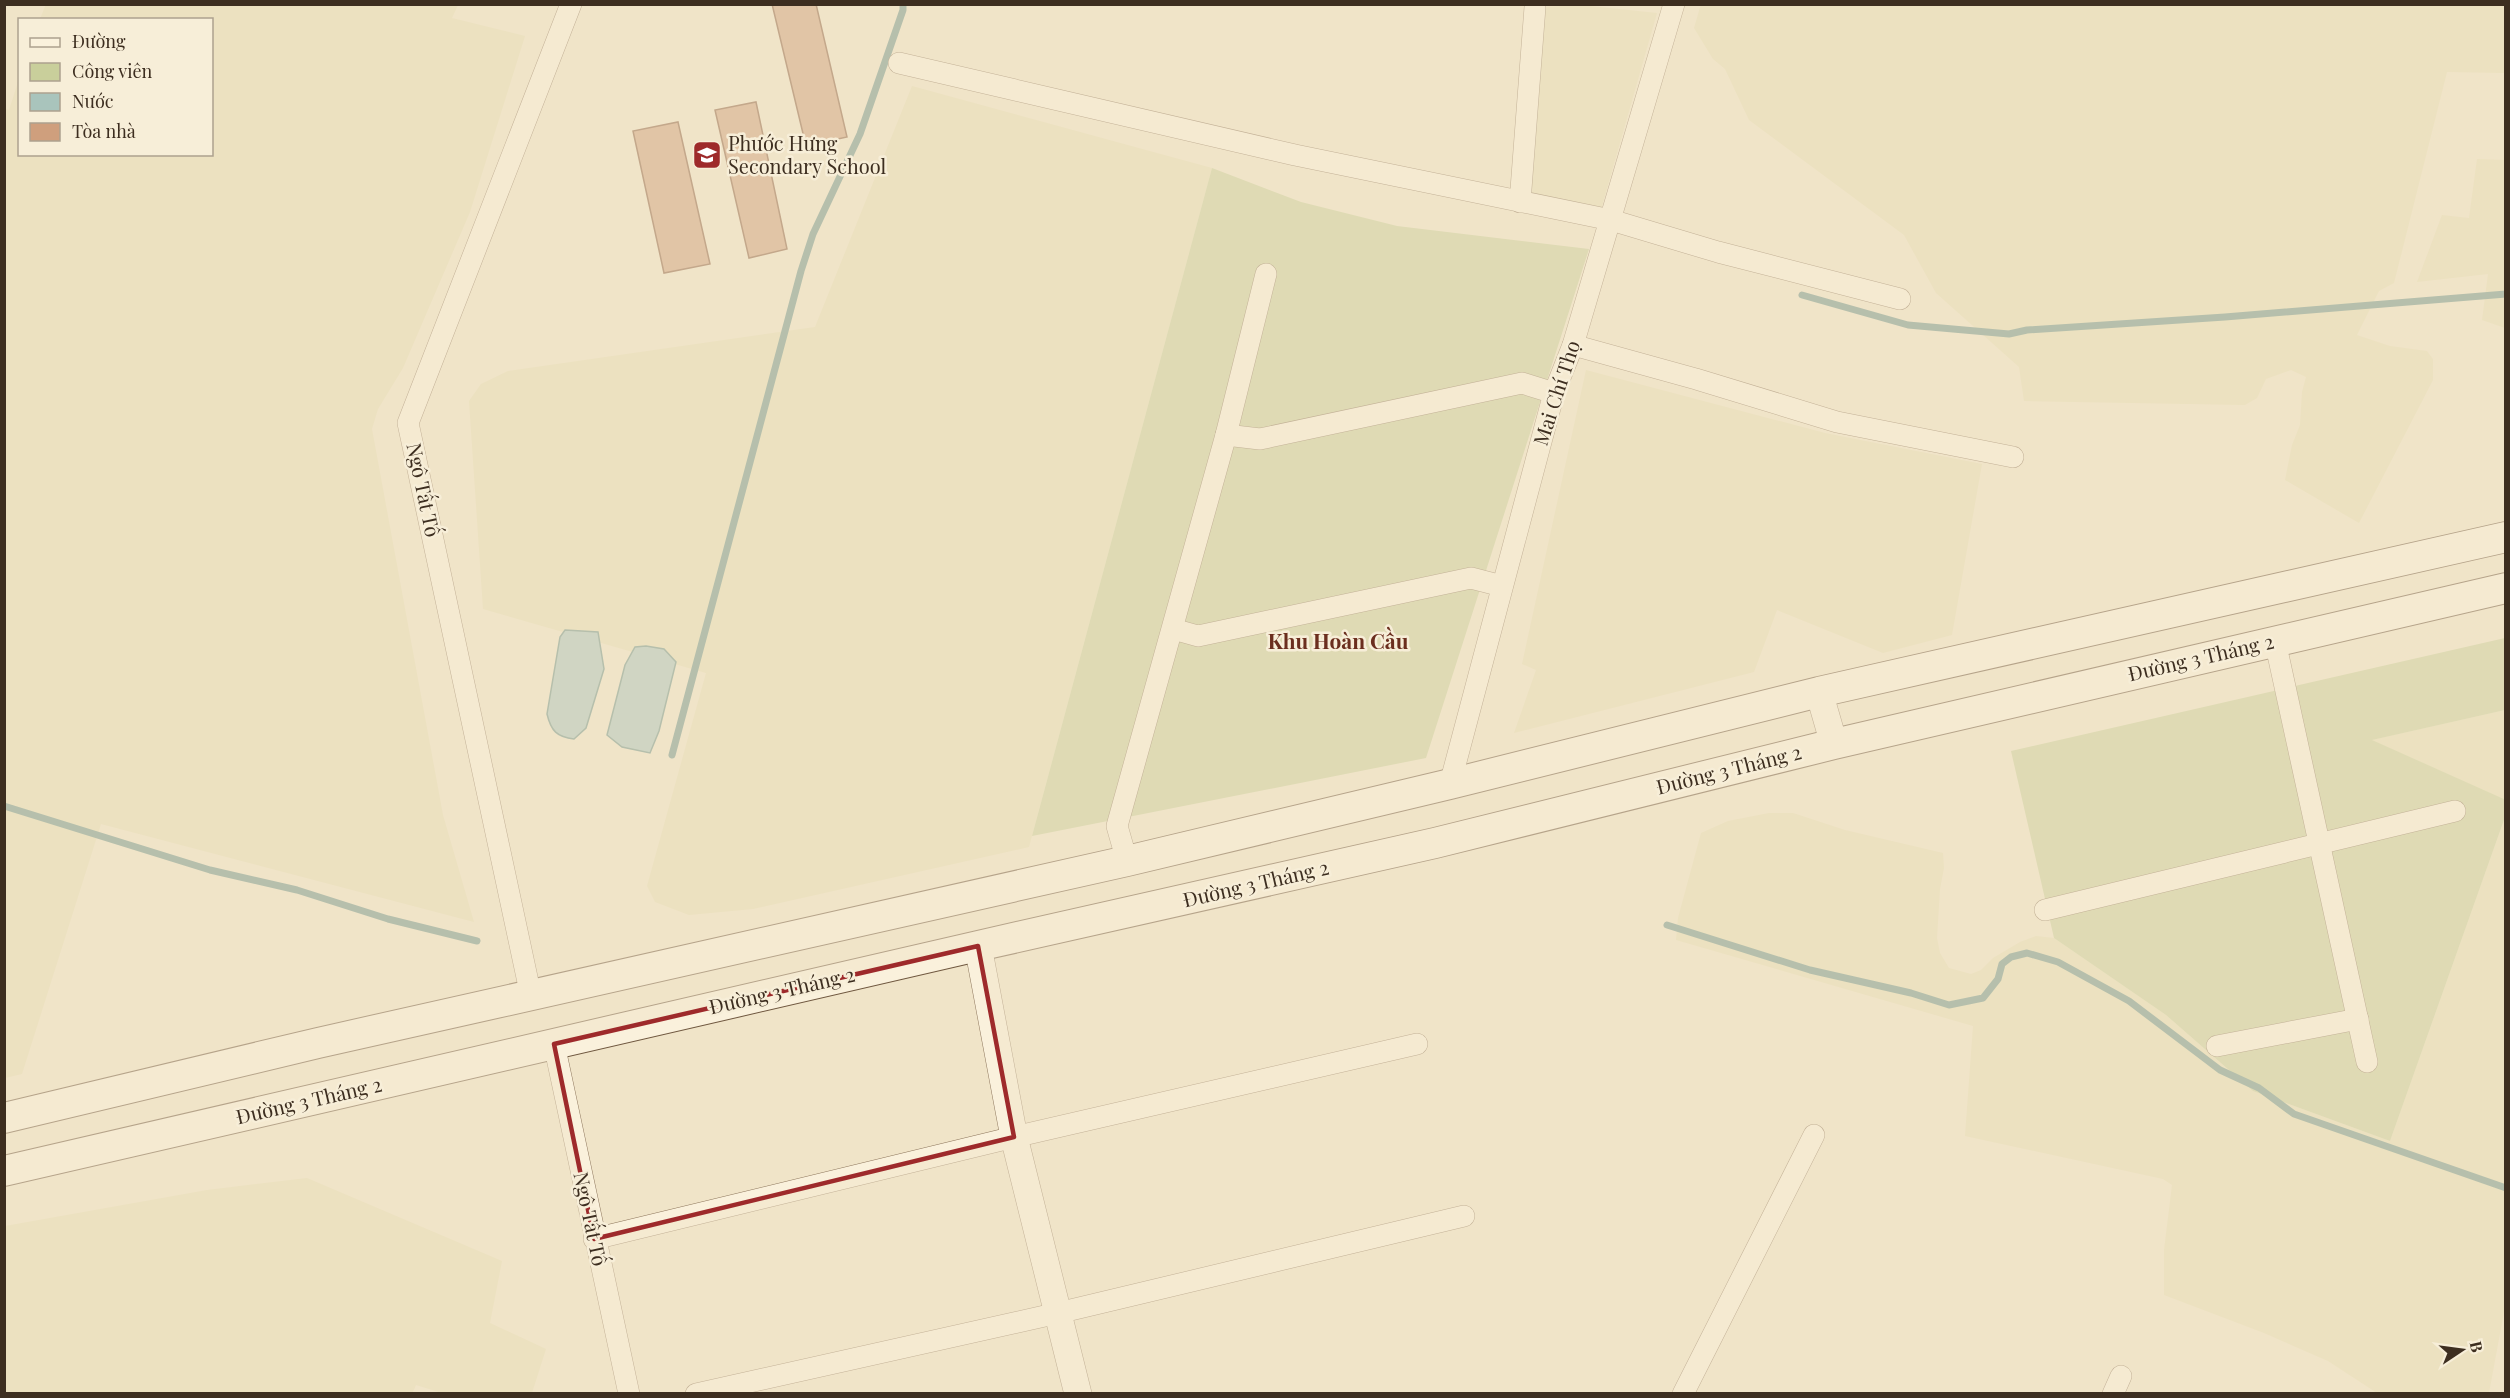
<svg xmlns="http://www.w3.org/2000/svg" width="2510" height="1398" font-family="'Playfair Display',serif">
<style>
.farmland{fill:#e6deb5}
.green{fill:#c9cf9b}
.water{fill:#a9c4bc;stroke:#6f938a;stroke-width:1.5}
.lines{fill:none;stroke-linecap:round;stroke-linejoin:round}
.stream{stroke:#6f938a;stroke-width:7}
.building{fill:#cf9f7d;stroke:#8d5f41;stroke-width:1.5}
.minor-casing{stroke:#8d765c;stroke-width:22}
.tertiary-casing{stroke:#8d765c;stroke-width:28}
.secondary-casing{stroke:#6f573f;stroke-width:32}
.minor{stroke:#faf1dc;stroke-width:21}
.tertiary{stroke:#faf1dc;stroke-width:27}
.secondary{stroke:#faf1dc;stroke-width:30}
.marked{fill:none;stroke:#9e2a2b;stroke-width:4.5;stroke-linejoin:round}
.labels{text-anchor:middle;stroke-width:5;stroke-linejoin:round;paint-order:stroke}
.poi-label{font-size:20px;fill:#3d2e20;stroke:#f7eed8;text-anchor:start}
.street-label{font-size:20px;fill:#3d2e20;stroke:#f7eed8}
.neighbourhood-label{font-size:21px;font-weight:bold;fill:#6b2e1e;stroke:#f7eed8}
</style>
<rect width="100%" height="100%" fill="#f0e4c8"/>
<g class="farmland">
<path d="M46,4L458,5L452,18L525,36L470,212L403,368L378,409L372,429L443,815L474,922L101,824L22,1074L5,1078V109L9,110L19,79L20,154H212V20L40,19Z"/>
<path d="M1701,4L2505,5V73L2447,72L2394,283L2379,291L2357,335L2390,346L2427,351L2433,359V380L2359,523L2285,480L2292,445L2300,425L2302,392L2306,377L2291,370L2266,379L2257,398L2245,405L2024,401L2019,367L1936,293L1904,235L1749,120L1725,69L1713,59L1694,28Z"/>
<path d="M1581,5L1657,13L1600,213L1521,200L1541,7Z"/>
<path d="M912,86L1212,168L1029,847L753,909L689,915L655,902L647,886L706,673L483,609L469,401L481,384L508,371L815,327Z"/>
<path d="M2477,159L2505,160V328L2482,320L2488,274L2417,282L2442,215L2469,218Z"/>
<path d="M1586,370L1825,433L1982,464L1952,635L1883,653L1777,610L1754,672L1514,733L1536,670L1522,664Z"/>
<path d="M2505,710V800L2371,740L2380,738Z"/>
<path d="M1769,813H1793L1845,830L1943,853L1944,868L1940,889L1937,938L1940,953L1949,968L1971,974L1981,970L1993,958L2020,942L2036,936L2054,938L2166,1015L2253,1091L2390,1141L2505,817L2506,1301L2489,1393H2377L2328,1361L2264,1333L2164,1295V1250L2172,1185L2163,1179L1965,1136L1973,1026L1676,940L1678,918L1701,833L1728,821Z"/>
<path d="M307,1178L502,1261L490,1323L546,1349L532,1393H442L416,1385L412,1394L5,1393V1226L207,1190Z"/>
</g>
<g class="green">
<path d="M1212,168L1301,202L1397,226L1589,249L1426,758L1032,836Z"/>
<path d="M2505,638V710L2372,740L2506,800L2505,817L2390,1141L2253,1091L2166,1015L2054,938L2011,751Z"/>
</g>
<g class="water">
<path d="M565,630L598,632L604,669L586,728L574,739C557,737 551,731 547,714L560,637Z"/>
<path d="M646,646L664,649L676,662L659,731L650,753L622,747L607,735L625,665L635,647Z"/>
</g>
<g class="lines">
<g class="stream">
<path d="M1802,295L1908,325L2009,334L2027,330L2225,317L2506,294"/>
<path d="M672,755L801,271L813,234L860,134L903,10V4"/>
<path d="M4,806L210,870L297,890L388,919L477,941"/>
<path d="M1667,925L1810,970L1911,993L1949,1005L1983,998L1998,979L2002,964L2011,957L2027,953L2058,962L2129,1001L2220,1070L2259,1088L2294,1114L2506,1188"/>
</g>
</g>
<g class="building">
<path d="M772,4H816L847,137L806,146Z"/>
<path d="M756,102L787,249L749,258L715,110Z"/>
<path d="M678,122L710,264L664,273L633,131Z"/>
</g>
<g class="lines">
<g class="minor-casing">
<g id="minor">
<path d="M899,63L1295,155L1611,220L1718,252L1900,299"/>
<path d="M1520,202L1535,7"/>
<path d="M1573,345L1696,379L1837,422L2013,457"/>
<path d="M1226,435L1260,439L1522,383L1554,393"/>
<path d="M1173,629L1198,636L1471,578L1502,586"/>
<path d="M2275,641L2367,1062"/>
<path d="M1450,784L1554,393L1573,345L1674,4"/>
<path d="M1127,861L1117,826L1226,435L1266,274"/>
<path d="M2045,910L2455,811"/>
<path d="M531,996L408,423L571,4"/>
<path d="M554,1044L629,1394"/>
<path d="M2217,1046L2358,1019"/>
<path d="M594,1239L1014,1137L1417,1044"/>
<path d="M696,1394L1058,1313L1464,1216"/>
<path d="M1683,1394L1814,1135"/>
<path d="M2113,1394L2121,1376"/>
</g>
</g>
<g class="tertiary-casing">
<g id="tertiary">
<path d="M1819,692L1834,744"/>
<path d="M978,946L1014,1137L1078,1394"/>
</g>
</g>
<g class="secondary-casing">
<g id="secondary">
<path d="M4,1118L318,1043L1127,861L1450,784L1819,692L2506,537"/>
<path d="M4,1171L978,946L1435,843L1834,744L2506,588"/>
</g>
</g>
<use href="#minor" class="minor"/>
<use href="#tertiary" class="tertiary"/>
<use href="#secondary" class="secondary"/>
</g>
<path d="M0 0H2510V1398H0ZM978,946L1014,1137L594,1239L554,1044Z" fill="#f0e4c8" fill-opacity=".55" fill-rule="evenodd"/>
<path class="marked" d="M978,946L1014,1137L594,1239L554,1044Z"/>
<defs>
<g id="school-square" transform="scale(1.5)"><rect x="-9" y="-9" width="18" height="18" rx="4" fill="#9e2a2b" stroke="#f7eed8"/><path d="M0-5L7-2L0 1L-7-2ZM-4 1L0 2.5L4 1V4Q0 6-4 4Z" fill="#fff"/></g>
</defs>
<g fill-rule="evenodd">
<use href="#school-square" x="707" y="155"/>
</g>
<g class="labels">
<g class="poi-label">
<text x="728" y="151">Phước Hưng<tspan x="728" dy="23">Secondary School</tspan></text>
</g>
<g class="street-label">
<text transform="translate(1557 393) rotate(-72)" y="7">Mai Chí Thọ</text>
<text transform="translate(423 490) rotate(78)" y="7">Ngô Tất Tố</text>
<text transform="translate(2201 658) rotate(-13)" y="7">Đường 3 Tháng 2</text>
<text transform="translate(1729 770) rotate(-14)" y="7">Đường 3 Tháng 2</text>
<text transform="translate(1256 884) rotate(-13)" y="7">Đường 3 Tháng 2</text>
<text transform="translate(782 991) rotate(-13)" y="7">Đường 3 Tháng 2</text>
<text transform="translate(309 1101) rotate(-13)" y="7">Đường 3 Tháng 2</text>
<text transform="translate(590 1219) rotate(78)" y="7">Ngô Tất Tố</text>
</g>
<g class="neighbourhood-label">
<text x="1338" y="649">Khu Hoàn Cầu</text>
</g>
</g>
<rect width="2510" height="1398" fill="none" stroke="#3d2e20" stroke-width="12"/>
<rect x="18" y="18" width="195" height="138" fill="#f7eed8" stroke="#ada18e" stroke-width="1.5"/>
<rect x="30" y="38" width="30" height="9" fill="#faf1dc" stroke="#ada18e" stroke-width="1.5"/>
<text x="72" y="48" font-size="18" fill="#3d2e20">Đường</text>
<rect x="30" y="63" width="30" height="18" fill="#c9cf9b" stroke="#ada18e" stroke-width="1.5"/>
<text x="72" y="78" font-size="18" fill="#3d2e20">Công viên</text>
<rect x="30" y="93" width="30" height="18" fill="#a9c4bc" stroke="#ada18e" stroke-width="1.5"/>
<text x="72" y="108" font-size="18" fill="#3d2e20">Nước</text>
<rect x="30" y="123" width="30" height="18" fill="#cf9f7d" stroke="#ada18e" stroke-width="1.5"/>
<text x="72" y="138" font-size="18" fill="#3d2e20">Tòa nhà</text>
<g transform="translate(2462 1350) rotate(77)" stroke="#f7eed8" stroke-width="4.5" paint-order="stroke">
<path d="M0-4.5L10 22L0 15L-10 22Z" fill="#3d2e20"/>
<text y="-9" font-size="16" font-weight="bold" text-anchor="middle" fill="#3d2e20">B</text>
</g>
</svg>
